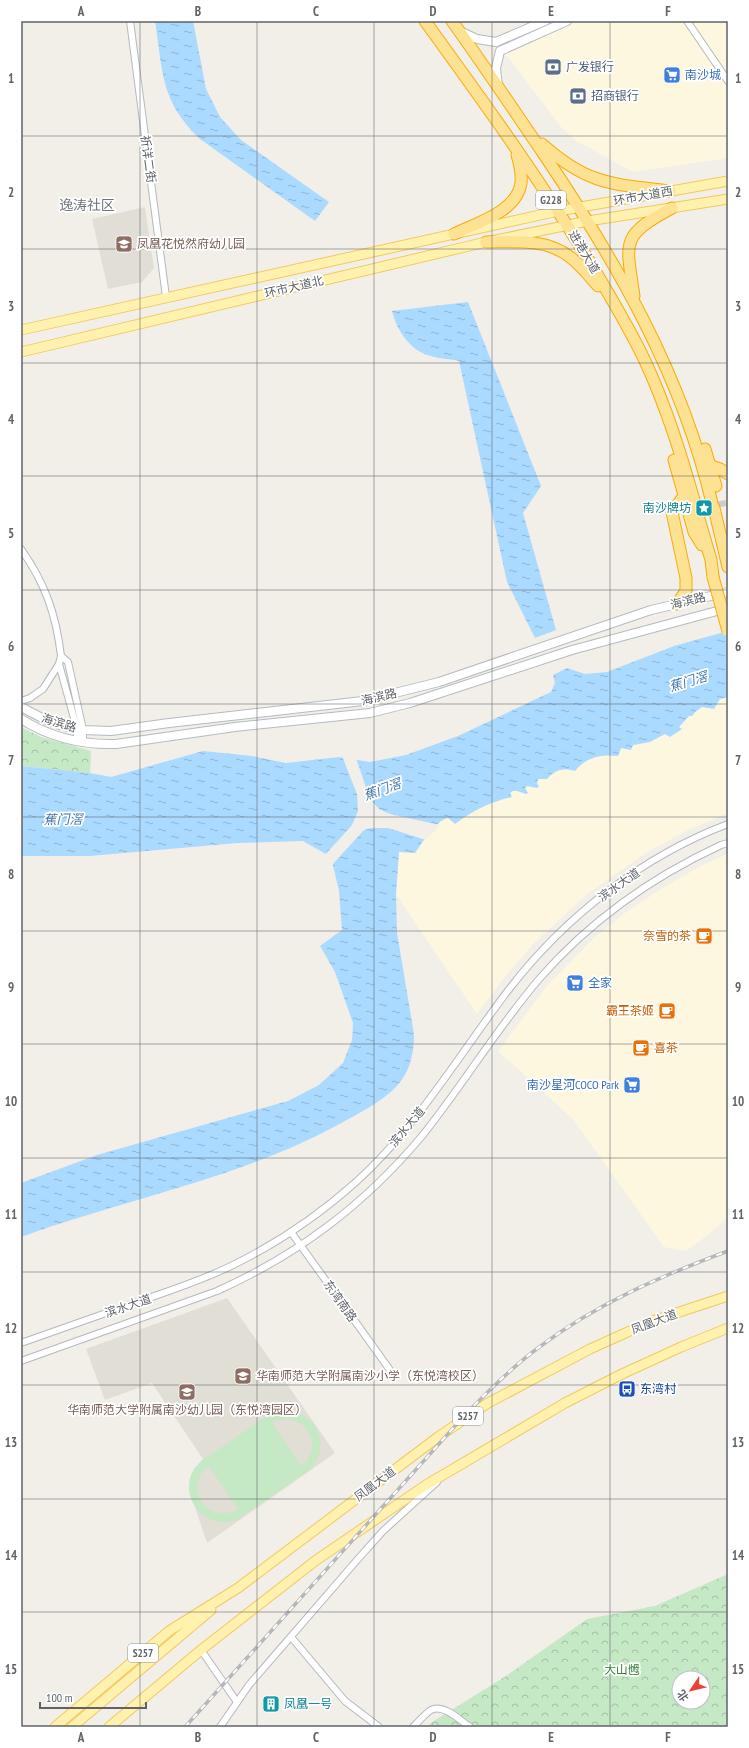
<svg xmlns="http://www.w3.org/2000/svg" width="749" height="1748" font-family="'PT Sans Narrow','Noto Sans SC',sans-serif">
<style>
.commercial{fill:#fef7e0}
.education{fill:#e1ded6}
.forest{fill:url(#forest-crowns);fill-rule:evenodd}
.garden{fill:#c5e8c5;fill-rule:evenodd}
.water{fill:url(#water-ripples)}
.pier{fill:#f1efe8}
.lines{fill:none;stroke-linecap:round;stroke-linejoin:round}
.highway-tunnel{stroke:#ccccc8;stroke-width:11;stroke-dasharray:11 5.5;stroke-linecap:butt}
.street-casing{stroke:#b5b8bc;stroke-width:8}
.secondary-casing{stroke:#b6babf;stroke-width:10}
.primary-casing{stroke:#f2c960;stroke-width:11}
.highway-casing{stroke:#f9ab00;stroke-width:13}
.street{stroke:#fff;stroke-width:6}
.secondary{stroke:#fff;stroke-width:8}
.primary{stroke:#fff2af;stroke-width:9}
.highway{stroke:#fde293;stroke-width:11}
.rail-casing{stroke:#b6b7b8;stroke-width:3.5}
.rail{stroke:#fff;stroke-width:2;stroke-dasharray:6;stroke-linecap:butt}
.highway-bridge-casing{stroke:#f9ab00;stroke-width:13;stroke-linecap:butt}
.highway-bridge{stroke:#fde293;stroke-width:11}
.grid{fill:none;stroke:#5f6368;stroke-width:1;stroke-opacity:0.55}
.labels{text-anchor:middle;stroke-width:3.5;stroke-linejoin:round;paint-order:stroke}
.shield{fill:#fff;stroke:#8f9295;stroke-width:1}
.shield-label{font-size:11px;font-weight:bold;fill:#5f6368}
.service-label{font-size:12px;fill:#4e5e75;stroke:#fff;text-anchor:start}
.shop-label{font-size:12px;fill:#366cbe;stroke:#fff;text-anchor:start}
.street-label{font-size:12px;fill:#5f6368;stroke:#fff}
.education-label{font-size:12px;fill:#785e54;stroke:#fff;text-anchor:start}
.culture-label{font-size:12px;fill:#0d838f;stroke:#fff;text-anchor:end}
.food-label{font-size:12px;fill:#c56008;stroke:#fff;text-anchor:end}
.transit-label{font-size:12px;fill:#164399;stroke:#fff;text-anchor:start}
.park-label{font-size:12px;fill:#348238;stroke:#fff}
.water-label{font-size:13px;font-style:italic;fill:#4174aa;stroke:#fff}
.quarter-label{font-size:14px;fill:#70757a;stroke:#fff}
.neatline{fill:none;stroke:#5f6368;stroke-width:1.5}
.grid-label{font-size:13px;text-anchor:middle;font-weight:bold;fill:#5f6368}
</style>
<defs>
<pattern id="forest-crowns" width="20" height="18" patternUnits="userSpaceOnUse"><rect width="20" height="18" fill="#c5e8c5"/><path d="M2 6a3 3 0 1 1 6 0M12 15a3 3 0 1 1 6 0" fill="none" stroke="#a3c0a4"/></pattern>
<pattern id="water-ripples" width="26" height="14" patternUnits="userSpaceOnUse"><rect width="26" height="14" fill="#aadaff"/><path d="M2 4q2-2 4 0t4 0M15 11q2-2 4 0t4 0" fill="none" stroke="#8eb4d2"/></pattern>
</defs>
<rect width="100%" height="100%" fill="#f1efe8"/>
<g class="commercial">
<path d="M577,21H728V158L633,172L575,140L562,128L504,52Z"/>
<path d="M728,697V813L688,830L646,853L587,894L534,943L503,979L477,1014L396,894L399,852L415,853L424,840L443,819L448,818L452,821L466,816L488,804L512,797L510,793L513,791H517L526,794L528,793L525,788L528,786L539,787L537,784L539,779H547L557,771L562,769L575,771L585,761L600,755L618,756L621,748L650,742L655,738L681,729L679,727L689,716H692L695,712L702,707H709L720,699Z"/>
<path d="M728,854V1217L709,1234L686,1251L664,1247L573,1119L498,1051L547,986L594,938L629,910L666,886L705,864Z"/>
</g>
<g class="education">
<path d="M145,207L154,268L142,282L108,289L92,219Z"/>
<path d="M227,1298L335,1453L207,1543L189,1490L191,1476L194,1469L203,1459L152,1383L105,1400L86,1349Z"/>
</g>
<g class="forest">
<path d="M21,727L41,737L91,751L90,773L21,766Z"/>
<path d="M728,1574V1727H432L429,1724L506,1676L587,1619L655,1606ZM679,1678H703V1702H679Z"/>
</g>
<path class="garden" d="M287,1410C318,1415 331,1444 311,1469L237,1520C223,1524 210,1522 200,1512C188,1501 185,1481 195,1468C202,1459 212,1453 222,1447C237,1437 252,1426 267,1416L280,1411ZM287,1419C312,1422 321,1450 301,1466L272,1423L276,1420ZM208,1466H209L238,1509C208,1526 182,1488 208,1466Z"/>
<g class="water">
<path d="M155,21H193L206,89L220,117L241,140L329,202L315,221L200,139C160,101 163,72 155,21Z"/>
<path d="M468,302L541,486L523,513L556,630L535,638L507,582L459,361C450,359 440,359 431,356C410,351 397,331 392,311Z"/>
<path d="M728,631V697L720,699L714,709L702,707L695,712L692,716H689L679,727L682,729L670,737L665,734L650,742L633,745L631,750L621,748L618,756C601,754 586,757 575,771C563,767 555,770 547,779H538L537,783L539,787L537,788L527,786L525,788L528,793L526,794L517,791H513L510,793L512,797C491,801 472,811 455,824L448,818C436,820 422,843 415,853L399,852L396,894L397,933L414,1034C414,1054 410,1072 396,1087C381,1102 361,1112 343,1122C243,1178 128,1198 21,1237V1183L97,1155L288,1101L319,1085L343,1063L352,1040L353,1023L335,972L320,946L342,930L339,891L331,857L303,841L237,843L90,856H21V766L90,773L111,777L203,751L252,756L286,763L339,757L370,762L406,755L458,736L551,692L555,683L553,675L567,668L585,674L607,672L674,646Z"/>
</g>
<path class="pier" d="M342,756L356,758L370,799L379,809L390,814L440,825L426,840L388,828H371L364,830L331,866L329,859L324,856L352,825L358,811L357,794Z"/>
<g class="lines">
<path class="highway-tunnel" d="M720,501L721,507"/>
<g class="street-casing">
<g id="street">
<path d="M130,21L166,297"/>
<path d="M687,21L728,81"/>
<path d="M21,549C45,583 56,614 61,656"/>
<path d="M21,701L30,698L43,689L59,664"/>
<path d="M77,742V729L59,664L61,656L68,662L83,730V743"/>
<path d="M291,1232L390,1370"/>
<path d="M21,1343C61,1329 101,1315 140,1301C172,1290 203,1280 233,1265C278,1243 319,1215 356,1182C418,1126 460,1053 510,988C566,916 643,856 728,824"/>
<path d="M21,1361L217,1291C299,1254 364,1205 422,1136C463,1085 497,1028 540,978C590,921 652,877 721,845L728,843"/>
<path d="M291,1637L345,1701L379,1727"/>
<path d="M201,1650L237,1702"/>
<path d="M220,1727L249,1685L358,1559L383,1531L437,1482"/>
<path d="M413,1727C418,1722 425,1714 431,1710C443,1703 461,1721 470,1727"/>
</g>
</g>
<g class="secondary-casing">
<g id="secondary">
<path d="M460,31L477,39L496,42L545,21"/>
<path d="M498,86L496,68L500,51L567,21"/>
<path d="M21,707L44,719L60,725L83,730L111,731L169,723L363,701L439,682L651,610L728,592"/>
<path d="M21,719C51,738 81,745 116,744L235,727L370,713L410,703L572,650L728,608"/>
</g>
</g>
<g class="primary-casing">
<g id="primary">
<path d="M21,330L558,211L728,181"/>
<path d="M21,352L486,242L588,221L728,199"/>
<path d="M55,1727L169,1631L238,1588L438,1437L488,1403L590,1349L652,1321L728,1296"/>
<path d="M72,1727L211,1610"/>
<path d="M109,1727L201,1650L315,1561L426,1485L565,1403L622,1374L681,1347L728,1328"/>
</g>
</g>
<g class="highway-casing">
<g id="highway">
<path d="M425,21C485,104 545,186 597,274C614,303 631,331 645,361C667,408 682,458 696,507"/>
<path d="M452,21C483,64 513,109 543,153C616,261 682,375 712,503"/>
<path d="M542,144C588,185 612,184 670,191"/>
<path d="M454,234C476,223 517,212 521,183C522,173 520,165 517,155"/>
<path d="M486,242C514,242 546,238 570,257C581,265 589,276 598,286"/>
<path d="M634,296C626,241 620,236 672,208"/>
<path d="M705,449L716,486"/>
<path d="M674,460L688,509"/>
<path d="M711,466L720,469L728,474"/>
<path d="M714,508L728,567"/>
<path d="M697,512L711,560L713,577"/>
<path d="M689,514L694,532L702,545"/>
<path d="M677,604L686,591V578L672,512L684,496"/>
</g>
</g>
<use href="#street" class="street"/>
<use href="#secondary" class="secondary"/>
<use href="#primary" class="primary"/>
<use href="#highway" class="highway"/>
<g class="rail-casing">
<path id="rail" d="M185,1727L464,1416C487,1392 511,1368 538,1348C596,1304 661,1276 728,1251"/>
</g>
<use href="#rail" class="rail"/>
<g class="highway-bridge-casing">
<path id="highway-bridge" d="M713,577L728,631"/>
</g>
<use href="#highway-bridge" class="highway-bridge"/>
</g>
<path class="grid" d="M140,21V1727M257,21V1727M374,21V1727M492,21V1727M610,21V1727M21,136H728M21,249H728M21,363H728M21,476H728M21,590H728M21,704H728M21,817H728M21,931H728M21,1044H728M21,1158H728M21,1272H728M21,1385H728M21,1499H728M21,1612H728"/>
<defs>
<g id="bank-square" transform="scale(0.9)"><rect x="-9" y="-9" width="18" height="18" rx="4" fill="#5c6f8a" stroke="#fff"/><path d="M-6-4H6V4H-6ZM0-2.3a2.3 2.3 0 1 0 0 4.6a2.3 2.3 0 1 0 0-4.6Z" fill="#fff"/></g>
<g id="supermarket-square" transform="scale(0.9)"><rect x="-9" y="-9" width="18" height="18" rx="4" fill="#3f7fe0" stroke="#fff"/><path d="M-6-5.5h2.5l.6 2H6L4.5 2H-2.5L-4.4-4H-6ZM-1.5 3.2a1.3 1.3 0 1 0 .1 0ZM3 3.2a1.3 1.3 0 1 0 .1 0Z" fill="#fff"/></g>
<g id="school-square" transform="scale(0.9)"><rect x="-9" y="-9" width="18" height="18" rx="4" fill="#8d6e63" stroke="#fff"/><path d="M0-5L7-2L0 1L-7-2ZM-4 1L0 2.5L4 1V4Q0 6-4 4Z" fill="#fff"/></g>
<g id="sight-square" transform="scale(0.9)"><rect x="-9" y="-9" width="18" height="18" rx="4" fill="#0f9aa8" stroke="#fff"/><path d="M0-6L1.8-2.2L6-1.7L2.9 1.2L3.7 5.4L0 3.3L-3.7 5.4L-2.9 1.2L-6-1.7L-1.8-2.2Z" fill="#fff"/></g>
<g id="cafe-square" transform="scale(0.9)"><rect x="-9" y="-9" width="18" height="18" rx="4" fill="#e8710a" stroke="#fff"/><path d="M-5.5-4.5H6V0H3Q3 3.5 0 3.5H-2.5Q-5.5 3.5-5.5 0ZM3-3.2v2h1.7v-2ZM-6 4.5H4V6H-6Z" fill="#fff"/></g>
<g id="bus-square" transform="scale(0.9)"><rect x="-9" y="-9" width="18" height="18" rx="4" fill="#1a4fb4" stroke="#fff"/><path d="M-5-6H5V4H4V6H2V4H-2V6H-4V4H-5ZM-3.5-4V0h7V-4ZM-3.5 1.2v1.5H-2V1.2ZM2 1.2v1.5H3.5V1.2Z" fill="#fff"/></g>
<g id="building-square" transform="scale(0.9)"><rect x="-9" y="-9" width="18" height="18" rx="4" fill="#0f9aa8" stroke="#fff"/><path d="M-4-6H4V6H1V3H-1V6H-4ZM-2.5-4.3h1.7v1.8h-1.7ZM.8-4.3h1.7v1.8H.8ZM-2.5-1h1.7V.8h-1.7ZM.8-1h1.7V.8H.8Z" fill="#fff"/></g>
</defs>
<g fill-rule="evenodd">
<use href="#bank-square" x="553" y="67"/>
<use href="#supermarket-square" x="672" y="75"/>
<use href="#bank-square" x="578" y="96"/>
<use href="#school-square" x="124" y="244"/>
<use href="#sight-square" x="704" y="508"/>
<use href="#cafe-square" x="704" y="936"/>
<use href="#supermarket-square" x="575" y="983"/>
<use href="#cafe-square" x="667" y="1011"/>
<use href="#cafe-square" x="641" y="1048"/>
<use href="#supermarket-square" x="632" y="1085"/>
<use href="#school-square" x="243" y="1376"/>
<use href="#bus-square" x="627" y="1389"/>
<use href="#school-square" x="187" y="1392"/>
<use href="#building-square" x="271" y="1704"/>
</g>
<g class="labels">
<g class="shield">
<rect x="536" y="191" width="30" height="18" rx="3"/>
<rect x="453" y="1407" width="30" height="18" rx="3"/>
<rect x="128" y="1644" width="30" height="18" rx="3"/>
</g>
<g class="shield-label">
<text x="551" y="204">G228</text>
<text x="468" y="1420">S257</text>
<text x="143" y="1657">S257</text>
</g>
<g class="service-label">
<text x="566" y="71">广发银行</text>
<text x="591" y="100">招商银行</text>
</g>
<g class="shop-label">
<text x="685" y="79">南沙城</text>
<text x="588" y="987">全家</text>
<text x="619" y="1089" text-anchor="end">南沙星河COCO Park</text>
</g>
<g class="street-label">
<text transform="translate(148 159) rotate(82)" y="4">祈详二街</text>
<text transform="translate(643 196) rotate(-10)" y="4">环市大道西</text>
<text transform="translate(584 252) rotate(59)" y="4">进港大道</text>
<text transform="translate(294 287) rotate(-13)" y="4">环市大道北</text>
<text transform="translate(688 601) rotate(-14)" y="4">海滨路</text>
<text transform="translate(379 697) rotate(-13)" y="4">海滨路</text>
<text transform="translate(59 723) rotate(17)" y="4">海滨路</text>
<text transform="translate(619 885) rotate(-35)" y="4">滨水大道</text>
<text transform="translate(407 1127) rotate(-50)" y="4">滨水大道</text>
<text transform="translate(340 1301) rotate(55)" y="4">东湾南路</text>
<text transform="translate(128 1306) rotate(-19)" y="4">滨水大道</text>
<text transform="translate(654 1322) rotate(-21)" y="4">凤凰大道</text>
<text transform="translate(375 1484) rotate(-37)" y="4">凤凰大道</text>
</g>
<g class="education-label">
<text x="137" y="248">凤凰花悦然府幼儿园</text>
<text x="256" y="1380">华南师范大学附属南沙小学（东悦湾校区）</text>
<text x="187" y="1414" text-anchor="middle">华南师范大学附属南沙幼儿园（东悦湾园区）</text>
</g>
<g class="culture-label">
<text x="691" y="512">南沙牌坊</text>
<text x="284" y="1708" text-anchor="start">凤凰一号</text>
</g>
<g class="food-label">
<text x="691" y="940">奈雪的茶</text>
<text x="654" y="1015">霸王茶姬</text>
<text x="654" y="1052" text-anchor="start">喜茶</text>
</g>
<g class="transit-label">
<text x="640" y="1393">东湾村</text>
</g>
<g class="park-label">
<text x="622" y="1674">大山乸</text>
</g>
<g class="water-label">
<text transform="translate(688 681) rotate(-17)" y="5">蕉门滘</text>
<text transform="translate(382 789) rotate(-20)" y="5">蕉门滘</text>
<text transform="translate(63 819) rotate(-1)" y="5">蕉门滘</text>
</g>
<g class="quarter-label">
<text x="87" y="210">逸涛社区</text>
</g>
</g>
<rect width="749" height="1748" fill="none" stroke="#ffffff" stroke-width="44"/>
<g transform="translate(691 1690) rotate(235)"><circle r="19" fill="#ffffff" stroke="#bfc1c3"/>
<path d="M0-3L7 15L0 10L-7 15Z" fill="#ea4335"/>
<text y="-6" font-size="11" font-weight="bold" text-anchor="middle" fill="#5f6368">北</text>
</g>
<path d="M40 1702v6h106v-6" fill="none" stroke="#5f6368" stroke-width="2"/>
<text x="46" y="1702" font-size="12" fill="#5f6368" stroke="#ffffff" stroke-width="3" paint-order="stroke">100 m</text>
<rect x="22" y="22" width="705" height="1704" class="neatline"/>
<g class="grid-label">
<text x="81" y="16">A</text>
<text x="198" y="16">B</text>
<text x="316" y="16">C</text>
<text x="433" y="16">D</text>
<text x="551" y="16">E</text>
<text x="668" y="16">F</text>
<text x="11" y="83">1</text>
<text x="738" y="83">1</text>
<text x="11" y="197">2</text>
<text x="738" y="197">2</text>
<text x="11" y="311">3</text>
<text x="738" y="311">3</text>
<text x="11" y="424">4</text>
<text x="738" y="424">4</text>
<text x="11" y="538">5</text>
<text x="738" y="538">5</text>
<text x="11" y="651">6</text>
<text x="738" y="651">6</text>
<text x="11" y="765">7</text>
<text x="738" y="765">7</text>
<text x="11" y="879">8</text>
<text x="738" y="879">8</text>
<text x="11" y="992">9</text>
<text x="738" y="992">9</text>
<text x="11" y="1106">10</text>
<text x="738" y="1106">10</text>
<text x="11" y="1219">11</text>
<text x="738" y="1219">11</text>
<text x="11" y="1333">12</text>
<text x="738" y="1333">12</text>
<text x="11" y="1447">13</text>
<text x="738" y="1447">13</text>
<text x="11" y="1560">14</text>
<text x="738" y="1560">14</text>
<text x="11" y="1674">15</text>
<text x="738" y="1674">15</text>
<text x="81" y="1742">A</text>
<text x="198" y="1742">B</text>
<text x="316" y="1742">C</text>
<text x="433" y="1742">D</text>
<text x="551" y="1742">E</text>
<text x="668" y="1742">F</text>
</g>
</svg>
